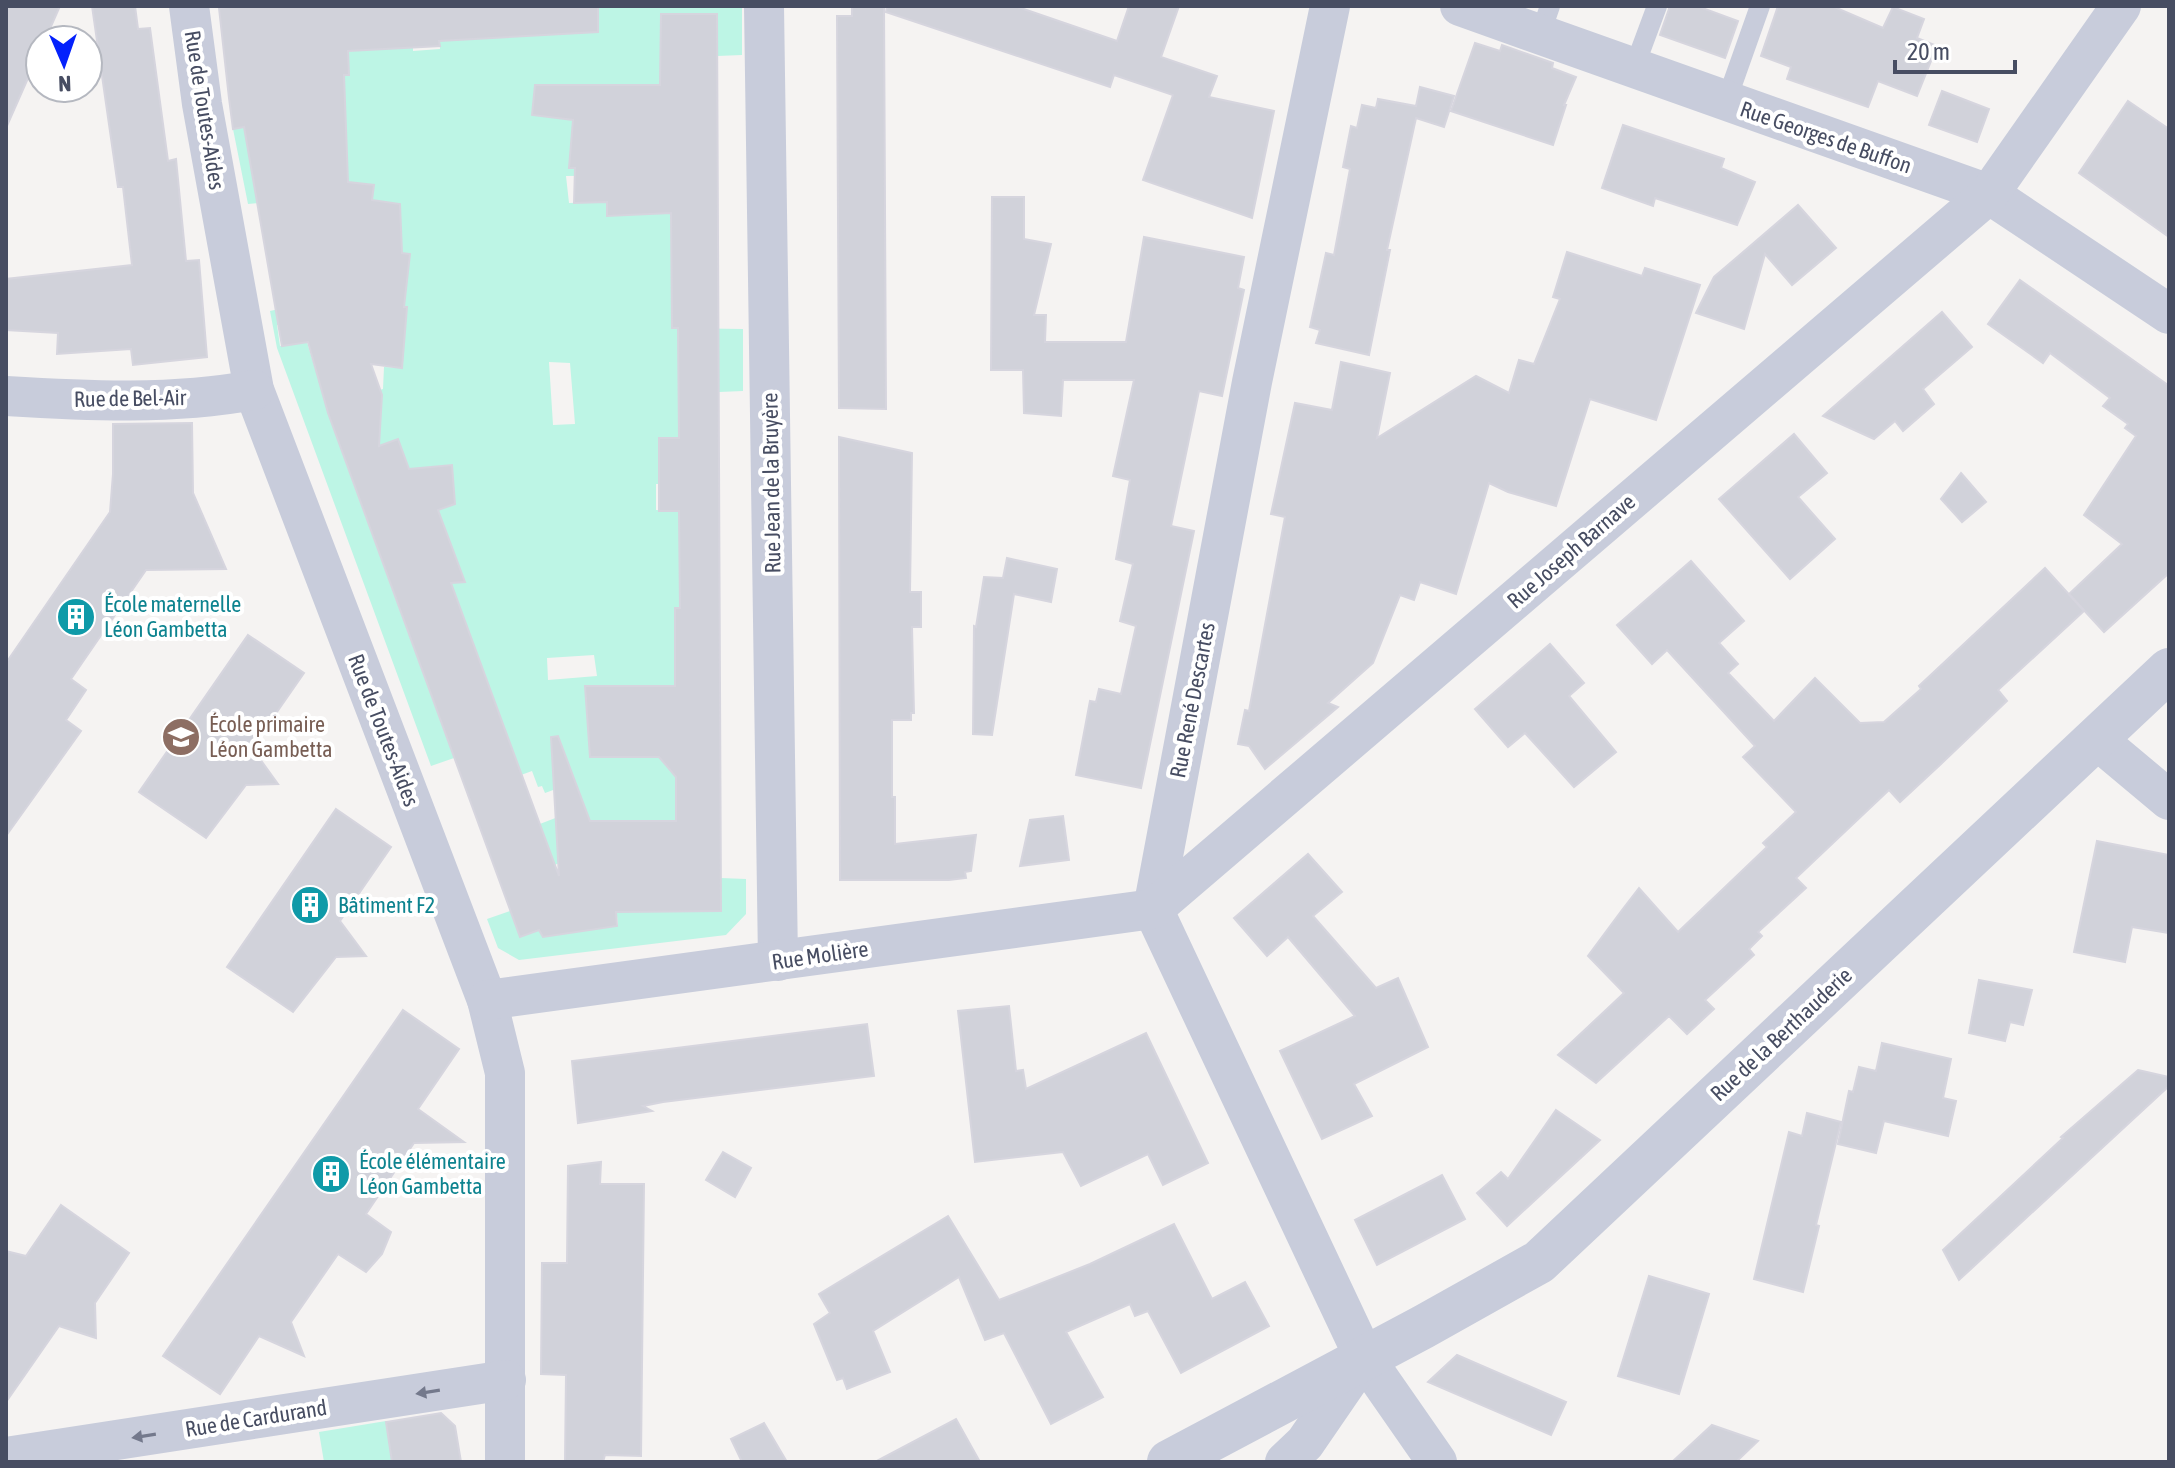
<svg xmlns="http://www.w3.org/2000/svg" width="2175" height="1468" font-family="'Asap Condensed',sans-serif">
<style>
.green{fill:#bdf5e5;fill-rule:evenodd}
.building{fill:#d1d2da;stroke:#d6d5de;stroke-width:2}
.lines{fill:none;stroke-linecap:round;stroke-linejoin:round}
.service{stroke:#c8ccdb;stroke-width:20}
.minor{stroke:#c8ccdb;stroke-width:40}
.tertiary{stroke:#c8ccdb;stroke-width:44}
.oneway{fill:#74798c}
.labels{text-anchor:middle;stroke-width:8;stroke-linejoin:round;paint-order:stroke}
.street-label{font-size:22px;fill:#474d62;stroke:#fff}
.culture-label{font-size:22px;fill:#0d838f;stroke:#fff;text-anchor:start}
.education-label{font-size:22px;fill:#785e54;stroke:#fff;text-anchor:start}
</style>
<rect width="100%" height="100%" fill="#f5f3f2"/>
<g class="green">
<path d="M539,6H742V55L717,56V14H661L660,55L667,56L655,175L566,176L569,203L607,202V216L672,202L673,328L743,329V391L719,392L718,345L679,344V438H659V484H656V510L679,511L685,608H675L676,911H721V878L746,879V914L726,935L519,960L498,948L487,919L510,911L520,937L539,930L543,937L618,926L613,874L562,862L547,868L532,827L584,807L575,782L545,793L542,786L538,787L532,771L521,775L444,565L457,560L448,537L442,538L426,515L452,505V465L428,467L429,486L416,489L398,439L344,458L454,758L431,766L277,348L270,311L279,309L282,325H277L280,346L307,342L326,405L383,389L384,367L402,368L403,352L359,349L408,272L410,254L324,249L369,200L373,185L334,180L258,203L248,204L233,129L339,75H348L349,61L341,52L413,47V51L440,49L439,37ZM549,362L570,363L575,424L553,425ZM594,655L597,676L548,680L547,658Z"/>
<path d="M386,1421L392,1462H324L319,1432Z"/>
</g>
<g class="building">
<path d="M6,6H60L45,40H40V51L6,128Z"/>
<path d="M92,6H135L138,29L150,28L168,161L176,159L186,261L199,260L207,357L133,365L131,349L57,354L58,333L6,330V279L132,265L123,187H118Z"/>
<path d="M240,6H598V32L439,41L440,46L348,51L349,75H344L348,182L374,185L372,200L400,204L402,253L410,254L404,307H407L402,368L371,364L382,395L379,446L398,439L409,469L452,465L455,504L438,510L465,582L451,583L559,876L551,737L558,736L590,821H676V777L659,757H590L585,686H675V608H680L679,511H659V438H679L678,328H672L671,213L607,216V202L574,203L575,168H569L573,120L532,115L535,85H660L661,14H717L721,911L616,912L617,926L543,937L539,930L520,937L328,413L308,342L282,346L244,127L233,129L229,98L219,8Z"/>
<path d="M852,6H884L886,409L839,408L837,16H852Z"/>
<path d="M887,6H1015L1117,41L1129,6H1179L1161,57L1217,76L1209,97L1274,111L1252,218L1143,180L1173,95L1114,75L1110,87L886,12Z"/>
<path d="M1670,6H1697L1738,21L1725,58L1660,35Z"/>
<path d="M1778,6H1832L1883,28L1893,7L1924,19L1917,38L1937,46L1917,96L1878,81L1868,107L1787,79L1791,67L1761,56Z"/>
<path d="M1475,43L1500,51L1502,45L1553,63L1552,68L1576,77L1564,105H1566L1553,145L1451,111Z"/>
<path d="M1420,87L1454,96L1444,127L1416,118L1387,250H1390L1369,355L1316,343L1320,330L1310,327L1326,253L1334,255L1350,169L1343,167L1351,126L1357,128L1362,105L1376,108L1378,99L1416,106Z"/>
<path d="M1942,91L1989,109L1977,142L1929,125Z"/>
<path d="M2128,101L2169,129V237L2079,173Z"/>
<path d="M1623,125L1724,159L1721,168L1755,182L1737,225L1655,198L1653,206L1602,188Z"/>
<path d="M992,197H1024V239L1051,244L1034,315H1046L1045,342H1126L1144,237L1244,257L1238,288L1244,290L1222,396L1199,391L1171,526L1194,531L1141,788L1076,775L1090,701L1096,702L1099,689L1121,694L1136,626L1120,621L1133,564L1116,559L1130,480L1113,476L1134,380H1063L1061,416L1024,413L1023,370H991Z"/>
<path d="M1798,205L1836,248L1792,285L1765,254L1744,329L1696,313L1714,277Z"/>
<path d="M1567,252L1642,276L1645,268L1700,285L1656,420L1590,399L1556,506L1508,492L1489,483L1456,594L1420,582L1414,600L1400,595L1373,663L1328,703L1338,707L1265,769L1249,746L1238,744L1245,710L1249,711L1285,517L1271,514L1295,403L1332,410L1341,362L1390,373L1377,438L1476,376L1509,393L1519,360L1534,364L1560,299L1553,297Z"/>
<path d="M2020,280L2168,385L2169,384V573L2104,632L2069,594L2122,544L2084,515L2136,436L2125,428L2128,424L2103,406L2110,398L2050,353L2043,363L1988,324Z"/>
<path d="M1942,312L1972,347L1923,389L1934,404L1903,431L1895,421L1874,439L1823,416Z"/>
<path d="M192,423L193,493L226,569L146,570L71,679L86,690L66,720L81,731L6,836V663L110,512L113,474V424Z"/>
<path d="M1794,434L1827,473L1798,497L1835,539L1790,579L1719,499Z"/>
<path d="M839,437L912,453L910,592H921V627H912L914,713H911V720H892V797H895V844L976,835L971,871L965,872L966,878L949,880H840Z"/>
<path d="M1961,473L1986,502L1962,522L1941,499Z"/>
<path d="M1007,558L1057,569L1051,602L1014,594L992,735L973,734L974,626L976,627L984,577L1003,578Z"/>
<path d="M1691,561L1744,621L1719,643L1738,664L1728,673L1774,721L1815,678L1860,723L1884,722L1921,689L1919,686L2045,568L2084,611L1998,690L2007,701L1941,764L1900,802L1889,790L1796,878L1806,888L1758,932L1762,936L1749,949L1754,955L1705,1000L1714,1009L1687,1034L1669,1016L1596,1083L1558,1055L1624,993L1588,956L1622,910L1639,888L1678,932L1767,847L1763,843L1796,812L1743,757L1755,746L1667,650L1652,664L1617,625Z"/>
<path d="M248,635L304,673L252,748L278,784L246,785L206,838L139,792Z"/>
<path d="M1550,644L1584,683L1569,696L1616,752L1574,787L1525,733L1508,747L1475,709Z"/>
<path d="M336,809L391,847L340,921L366,956L336,957L293,1012L227,967Z"/>
<path d="M1063,816L1069,860L1020,866L1030,820Z"/>
<path d="M2097,841L2169,855V933L2132,927L2125,962L2074,952Z"/>
<path d="M1308,854L1342,892L1313,916L1376,988L1398,978L1428,1047L1354,1084L1372,1116L1322,1139L1280,1051L1355,1016L1288,937L1267,956L1234,918Z"/>
<path d="M1979,980L2032,990L2023,1025L2010,1022L2005,1041L1969,1033Z"/>
<path d="M1009,1006L1016,1071L1023,1070L1026,1089L1146,1033L1208,1163L1163,1185L1148,1154L1081,1186L1063,1152L975,1162L958,1011Z"/>
<path d="M403,1010L459,1049L418,1109L464,1142L414,1143L366,1214L391,1232L382,1254L366,1272L338,1254L291,1322L304,1356L259,1336L220,1394L163,1356Z"/>
<path d="M867,1024L874,1076L663,1102L643,1106L652,1111L578,1123L572,1061Z"/>
<path d="M1882,1043L1951,1059L1943,1098L1956,1101L1948,1136L1884,1121L1876,1153L1838,1144L1849,1091L1853,1092L1859,1067L1876,1071Z"/>
<path d="M2138,1070L2169,1077V1086L1959,1280L1943,1250L2063,1138L2061,1137Z"/>
<path d="M1556,1110L1600,1140L1507,1226L1477,1193L1501,1172L1508,1179Z"/>
<path d="M1807,1113L1841,1122L1816,1225L1819,1226L1803,1292L1754,1279L1789,1132L1802,1136Z"/>
<path d="M723,1152L751,1168L735,1197L706,1180Z"/>
<path d="M601,1162L600,1184H644L641,1456L605,1455L603,1462H565L566,1375L541,1374L542,1263H567L568,1166Z"/>
<path d="M1442,1175L1465,1219L1377,1265L1355,1220Z"/>
<path d="M61,1205L129,1253L95,1303L96,1338L59,1326L6,1402V1251L26,1256Z"/>
<path d="M948,1216L999,1300L1090,1264L1174,1224L1212,1299L1245,1282L1269,1326L1181,1373L1148,1311L1135,1316L1130,1304L1066,1332L1103,1397L1051,1424L1004,1333L985,1340L959,1277L873,1331L890,1372L847,1389L843,1378L837,1380L814,1324L830,1313L819,1294Z"/>
<path d="M1649,1276L1709,1294L1679,1394L1618,1376Z"/>
<path d="M1457,1355L1566,1402L1551,1435L1428,1382Z"/>
<path d="M441,1413L455,1426L461,1462H392L386,1422Z"/>
<path d="M956,1419L980,1462H875Z"/>
<path d="M764,1423L787,1462H742L731,1439Z"/>
<path d="M1712,1425L1758,1441L1736,1462H1672Z"/>
</g>
<g class="lines">
<g class="service">
<path d="M1540,35L1550,6"/>
<path d="M1634,68L1657,6"/>
<path d="M1726,102L1760,6"/>
</g>
<g class="minor">
<path d="M189,6L202,104L254,390L487,1000L505,1073V1462"/>
<path d="M764,6L778,961"/>
<path d="M1330,6L1252,382L1153,909L1364,1357L1437,1462"/>
<path d="M1460,6L1989,194L2169,314"/>
<path d="M6,396C88,401 173,405 254,390"/>
<path d="M2095,738L2169,800"/>
<path d="M487,1000L1153,909L1989,194L2121,6"/>
<path d="M6,1457L506,1380"/>
<path d="M1285,1462L1305,1443L1364,1357"/>
</g>
<path class="tertiary" d="M1169,1462L1423,1327L1539,1262L2169,670"/>
</g>
<defs><path id="oneway-solid" d="M-6-.8H1V-3.2L6.5 0L1 3.2V.8H-6Z" transform="scale(2)"/></defs>
<g class="oneway">
<use href="#oneway-solid" transform="translate(428 1392) rotate(171)"/>
<use href="#oneway-solid" transform="translate(144 1436) rotate(171)"/>
</g>
<defs>
<g id="building-disc" transform="scale(2)"><circle r="9.5" fill="#0f9aa8" stroke="#fff"/><path d="M-4-6H4V6H1V3H-1V6H-4ZM-2.5-4.3h1.7v1.8h-1.7ZM.8-4.3h1.7v1.8H.8ZM-2.5-1h1.7V.8h-1.7ZM.8-1h1.7V.8H.8Z" fill="#fff"/></g>
<g id="school-disc" transform="scale(2)"><circle r="9.5" fill="#8d6e63" stroke="#fff"/><path d="M0-5L7-2L0 1L-7-2ZM-4 1L0 2.5L4 1V4Q0 6-4 4Z" fill="#fff"/></g>
</defs>
<g fill-rule="evenodd">
<use href="#building-disc" x="76" y="617"/>
<use href="#school-disc" x="181" y="737"/>
<use href="#building-disc" x="310" y="905"/>
<use href="#building-disc" x="331" y="1174"/>
</g>
<g class="labels">
<g class="street-label">
<text transform="translate(205 110) rotate(81)" y="8">Rue de Toutes-Aides</text>
<text transform="translate(1826 137) rotate(19)" y="8">Rue Georges de Buffon</text>
<text transform="translate(130 398) rotate(-1)" y="8">Rue de Bel-Air</text>
<text transform="translate(771 483) rotate(-91)" y="8">Rue Jean de la Bruyère</text>
<text transform="translate(1571 551) rotate(-41)" y="8">Rue Joseph Barnave</text>
<text transform="translate(1192 700) rotate(-79)" y="8">Rue René Descartes</text>
<text transform="translate(384 730) rotate(69)" y="8">Rue de Toutes-Aides</text>
<text transform="translate(820 955) rotate(-8)" y="8">Rue Molière</text>
<text transform="translate(1781 1034) rotate(-43)" y="8">Rue de la Berthauderie</text>
<text transform="translate(256 1418) rotate(-9)" y="8">Rue de Cardurand</text>
</g>
<g class="culture-label">
<text x="104" y="612">École maternelle<tspan x="104" dy="25">Léon Gambetta</tspan></text>
<text x="338" y="913">Bâtiment F2</text>
<text x="359" y="1169">École élémentaire<tspan x="359" dy="25">Léon Gambetta</tspan></text>
</g>
<g class="education-label">
<text x="209" y="732">École primaire<tspan x="209" dy="25">Léon Gambetta</tspan></text>
</g>
</g>
<rect width="2175" height="1468" fill="none" stroke="#474d62" stroke-width="16"/>
<g transform="translate(64 64) rotate(178)"><circle r="38" fill="#ffffff" stroke="#b5b8c0" stroke-width="2"/>
<path d="M0-6L14 30L0 20L-14 30Z" fill="#0421fc"/>
<text y="-12" font-size="22" font-weight="bold" text-anchor="middle" fill="#474d62">N</text>
</g>
<path d="M1895 60v12h120v-12" fill="none" stroke="#474d62" stroke-width="4"/>
<text x="1907" y="60" font-size="24" fill="#474d62" stroke="#ffffff" stroke-width="6" paint-order="stroke">20 m</text>
</svg>
